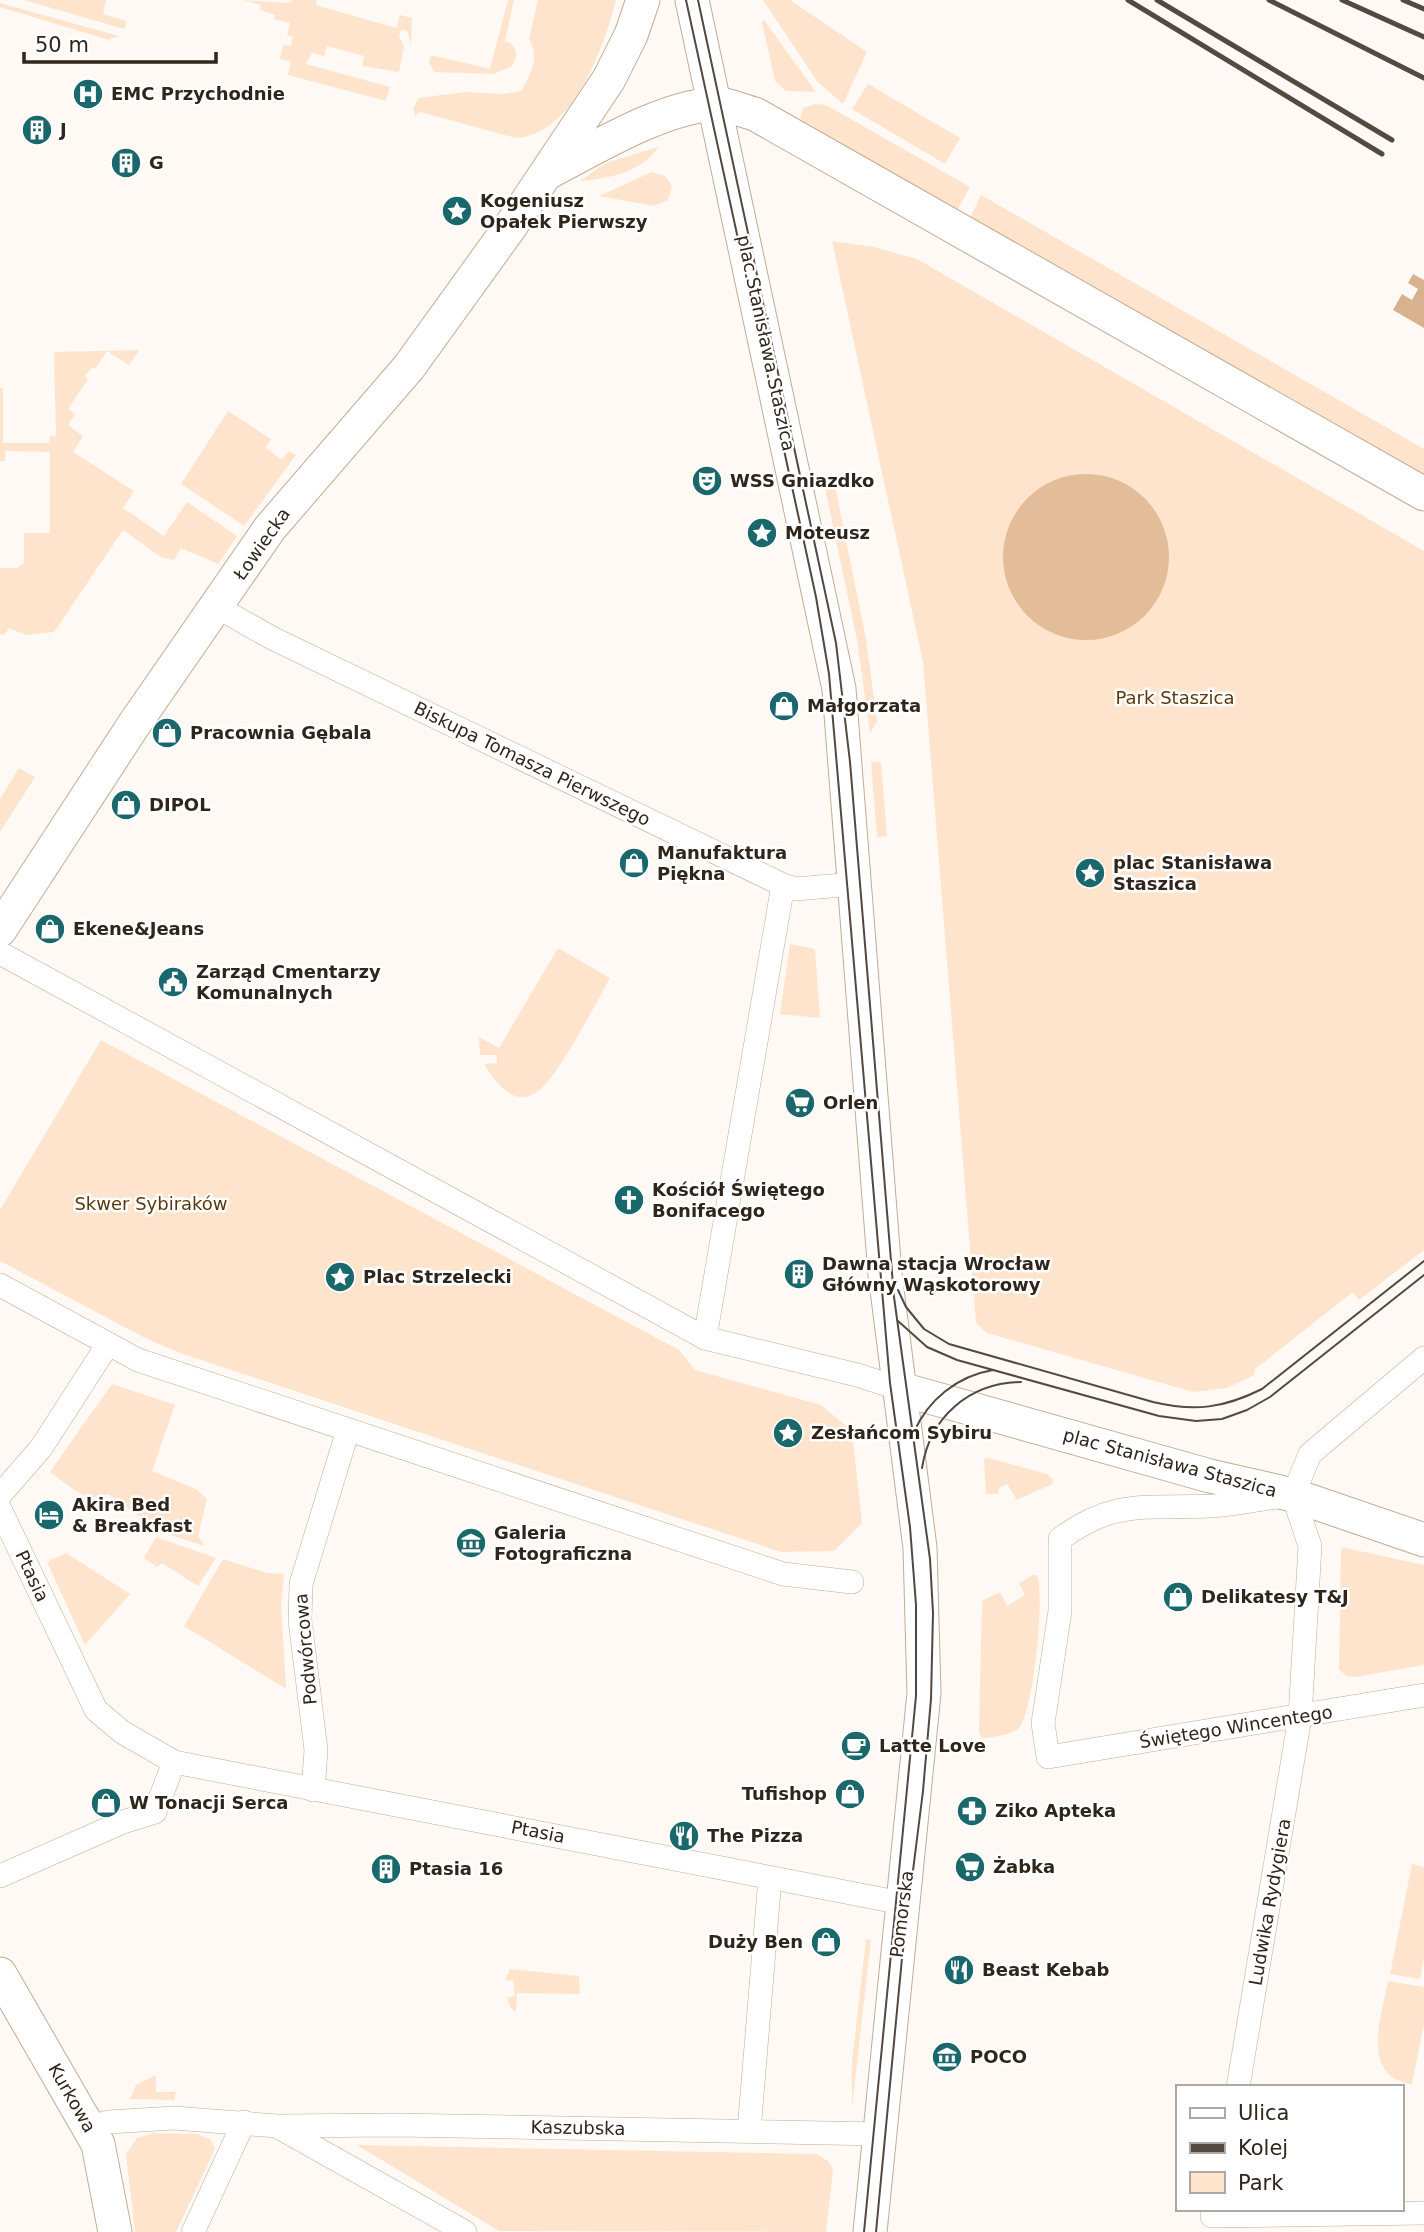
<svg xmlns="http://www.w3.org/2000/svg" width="1424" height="2232" font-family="'DejaVu Sans',sans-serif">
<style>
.green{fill:#fee4cd}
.forest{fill:#d8b28e}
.water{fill:#e3bd99}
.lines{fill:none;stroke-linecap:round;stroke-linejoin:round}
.street-casing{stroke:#c5ab93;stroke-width:24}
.secondary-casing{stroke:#c5ab93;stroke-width:35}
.street{stroke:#fff;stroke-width:23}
.secondary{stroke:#fff;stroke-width:33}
.tram{stroke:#524940;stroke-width:2}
.rail{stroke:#524940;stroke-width:5}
.labels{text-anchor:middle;stroke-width:5;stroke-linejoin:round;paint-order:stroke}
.poi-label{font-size:18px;font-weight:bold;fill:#2f251b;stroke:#fff;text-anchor:start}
.street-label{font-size:18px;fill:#2f251b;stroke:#fff}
.park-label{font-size:18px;fill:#5b370b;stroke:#fff}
</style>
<rect width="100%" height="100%" fill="#fef9f4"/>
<g class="green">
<path d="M24,0H106L103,14L127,21L124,29Z"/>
<path d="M243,0L291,3L292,0H317L316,5L396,28L400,15L412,18L411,44L407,31L401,30L399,37L404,46L399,72L362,66L364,56L327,46L324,56L312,53L306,64L390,87L386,101L288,75L291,61L280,59L283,45L291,46L293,37L287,35L290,23L274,19L275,15L260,10L261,5Z"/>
<path d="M508,0H514L505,41L511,43L517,54L512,66L494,74L434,72L429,62L431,55L490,69Z"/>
<path d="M538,0H616C604,47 573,135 516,138L420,112L415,116L413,108L419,98L465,92L502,94L521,91C531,75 540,56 529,39Z"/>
<path d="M763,0H790L867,52L843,104L817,81Z"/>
<path d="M0,3L119,36L109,40L0,7Z"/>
<path d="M764,20L816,92L786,91L775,81L762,22Z"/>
<path d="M868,84L960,138L945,164L852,109Z"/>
<path d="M816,104L826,105L970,187L957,211L800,119L803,108Z"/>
<path d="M658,147C644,172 606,179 580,181L606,163Z"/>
<path d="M652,172L665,176L672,186L668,200L654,206L599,196Z"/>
<path d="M981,195L1424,449V478L970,218Z"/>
<path d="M832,241L874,247L917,259L1424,551V1250L1359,1300L1353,1292L1255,1369L1254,1375L1227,1388L1193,1392L987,1333L976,1323L923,662Z"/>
<path d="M139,350L129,365L107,351L95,369L92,367L85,376L88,379L68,409L75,414L68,425L83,436L73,452L134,491L123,508L164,536L187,502L237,536L218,564L181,548L174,560L161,557L123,530L54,632L26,635L9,628L5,634L0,635V568H17L24,563V533H50V452L5,451V461H0V388H3V443H49L50,436H56L54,352Z"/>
<path d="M228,411L271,439L266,448L282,460L289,451L296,455L244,526L181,484Z"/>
<path d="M834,481L866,639L877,722L870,733L857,640L824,483Z"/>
<path d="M871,762H881L887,836L877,837Z"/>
<path d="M19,768L35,777L0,832V799Z"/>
<path d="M790,944L815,949L820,1018L780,1014Z"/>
<path d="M558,948L610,978C598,1000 586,1022 573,1044C547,1087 523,1128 484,1064L497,1063V1055H480L479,1037L499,1048Z"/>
<path d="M101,1040L679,1350L695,1370L821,1405L852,1431L862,1523L834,1551L781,1552L180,1353L145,1338L0,1261V1210Z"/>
<path d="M112,1384L175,1405L152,1471L196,1489L207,1499L198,1536L205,1546L161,1532L108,1494C86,1505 69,1485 50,1472Z"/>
<path d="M989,1458L1047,1474L1053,1479L1052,1484L1017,1500L1007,1484L999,1488L998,1494H986L984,1459Z"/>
<path d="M156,1537L216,1558L198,1586L162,1563L157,1567L144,1558Z"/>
<path d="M1341,1547L1424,1565V1665L1355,1677L1347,1676L1339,1670Z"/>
<path d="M66,1553L130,1594L85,1645L47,1562Z"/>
<path d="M223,1559L267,1573L284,1574L281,1604L286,1689L184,1626Z"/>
<path d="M1033,1575H1037C1045,1594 1034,1711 1019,1728C1012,1735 992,1737 982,1738L979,1733L982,1601L1000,1592L1007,1606L1025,1595L1019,1583Z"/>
<path d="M1412,1864L1424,1867V1957L1420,1979L1390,1974Z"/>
<path d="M866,1939L871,1940L852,2108V2062Z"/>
<path d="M510,1969L579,1976L580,1994L517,1993L516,2011L511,2009L507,1997L515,1996L513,1980L505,1981Z"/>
<path d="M1388,1981L1424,1987V2023L1412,2084C1359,2077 1382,2014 1388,1981Z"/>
<path d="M156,2075V2092H176L174,2100L130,2099L136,2085Z"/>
<path d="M153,2133L198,2134L211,2140L215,2149L176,2232H135L126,2154L137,2138Z"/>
<path d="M357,2145L816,2154L828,2161L833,2169L826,2232L499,2231Z"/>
</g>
<path class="forest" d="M1413,274L1424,280V328L1393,310L1402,294L1412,300L1418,289L1408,283Z"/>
<circle class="water" cx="1086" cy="557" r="83"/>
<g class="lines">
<g class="street-casing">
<g id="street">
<path d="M217,607L272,638L783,885L795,889L855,884"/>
<path d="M0,953L705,1338L857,1375L901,1389"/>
<path d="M0,1285L138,1360L783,1574L852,1582"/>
<path d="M705,1338L783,885"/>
<path d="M0,1495L41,1448L108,1344"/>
<path d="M1293,1495L1310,1454L1424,1358"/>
<path d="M1276,1497C1255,1500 1233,1505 1211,1506C1148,1509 1115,1498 1060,1539V1611L1043,1723L1048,1757L1424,1695"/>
<path d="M0,1509L96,1710L122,1732L174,1762L902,1903"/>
<path d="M313,1790L316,1750L300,1620L301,1584L348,1430"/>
<path d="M0,1876L123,1822L155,1812L174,1762"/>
<path d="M1238,2087L1300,1717L1310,1546L1293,1495"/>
<path d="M90,2127L108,2122L174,2118L277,2126L397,2125L880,2134"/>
<path d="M280,2128L465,2232"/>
<path d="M749,2131L770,1878"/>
<path d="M1212,2216L1424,2213"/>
<path d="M193,2232L244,2122"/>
</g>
</g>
<g class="secondary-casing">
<g id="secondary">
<path d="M692,0L839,689L885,1274L920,1548L924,1693L870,2232"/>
<path d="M549,172C596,148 658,109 713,104C726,103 742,111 755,114L1424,494"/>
<path d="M0,930L133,726L270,528L409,367L510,227L609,79L631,35L643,0"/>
<path d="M901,1389L1210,1476L1293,1495L1424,1540"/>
<path d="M0,1974L98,2144L115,2232"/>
</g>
</g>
<use href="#street" class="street"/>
<use href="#secondary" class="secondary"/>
<g class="tram">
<path d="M686,0L816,597L829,674L890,1383L910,1527L916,1605V1696L864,2232"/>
<path d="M698,0L836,643L850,762L894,1297L930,1559L933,1613L931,1699L923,1791L902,1958L876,2232"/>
<path d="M898,1290L906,1307L924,1329L949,1344L1153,1402C1195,1412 1224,1408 1262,1389L1424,1261"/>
<path d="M898,1321L927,1347L957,1360L1159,1416L1196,1421L1222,1419L1247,1410L1270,1397L1424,1275"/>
<path d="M914,1432C928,1400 957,1376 993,1370"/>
<path d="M922,1468C930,1417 969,1383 1021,1382"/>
</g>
<g class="rail">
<path d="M1128,0L1382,154"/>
<path d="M1157,0L1392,140"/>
<path d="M1269,0L1424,78"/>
<path d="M1342,0L1424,37"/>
<path d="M1403,0L1424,9"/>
</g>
</g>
<defs>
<g id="hospital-disc" transform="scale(1.575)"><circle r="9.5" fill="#1a676c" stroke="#fff"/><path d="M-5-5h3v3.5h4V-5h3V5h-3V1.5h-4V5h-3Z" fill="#fff"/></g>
<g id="building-disc" transform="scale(1.575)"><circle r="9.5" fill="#1a676c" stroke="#fff"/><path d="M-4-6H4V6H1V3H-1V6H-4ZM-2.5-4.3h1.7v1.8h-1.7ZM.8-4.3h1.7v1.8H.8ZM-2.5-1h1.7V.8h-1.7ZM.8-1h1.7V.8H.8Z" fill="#fff"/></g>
<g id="sight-disc" transform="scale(1.575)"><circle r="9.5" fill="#1a676c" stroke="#fff"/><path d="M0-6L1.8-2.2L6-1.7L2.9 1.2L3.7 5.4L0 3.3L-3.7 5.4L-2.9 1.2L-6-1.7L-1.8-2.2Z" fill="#fff"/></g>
<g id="theatre-disc" transform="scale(1.575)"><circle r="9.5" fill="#1a676c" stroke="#fff"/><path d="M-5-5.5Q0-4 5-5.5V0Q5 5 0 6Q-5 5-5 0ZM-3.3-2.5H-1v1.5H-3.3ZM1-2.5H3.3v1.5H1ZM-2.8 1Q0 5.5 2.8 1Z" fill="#fff"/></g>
<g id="shop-disc" transform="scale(1.575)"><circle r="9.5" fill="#1a676c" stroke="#fff"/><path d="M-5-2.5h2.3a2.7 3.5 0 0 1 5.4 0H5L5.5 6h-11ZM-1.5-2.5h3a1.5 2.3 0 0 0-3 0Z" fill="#fff"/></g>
<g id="civic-disc" transform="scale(1.575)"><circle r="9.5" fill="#1a676c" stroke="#fff"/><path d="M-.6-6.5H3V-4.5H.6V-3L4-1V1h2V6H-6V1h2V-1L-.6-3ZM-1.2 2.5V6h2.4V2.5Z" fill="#fff"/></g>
<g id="supermarket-disc" transform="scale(1.575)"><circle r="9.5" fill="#1a676c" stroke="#fff"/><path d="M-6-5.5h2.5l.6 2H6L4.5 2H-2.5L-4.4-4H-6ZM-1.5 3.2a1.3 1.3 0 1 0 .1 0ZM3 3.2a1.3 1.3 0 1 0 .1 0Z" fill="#fff"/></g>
<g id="church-disc" transform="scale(1.575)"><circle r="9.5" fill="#1a676c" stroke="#fff"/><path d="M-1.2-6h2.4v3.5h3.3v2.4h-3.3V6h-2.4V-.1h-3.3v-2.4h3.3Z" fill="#fff"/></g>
<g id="hotel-disc" transform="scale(1.575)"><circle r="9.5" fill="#1a676c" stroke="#fff"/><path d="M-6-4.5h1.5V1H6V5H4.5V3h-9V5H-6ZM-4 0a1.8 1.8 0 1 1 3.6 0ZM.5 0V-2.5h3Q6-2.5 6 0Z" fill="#fff"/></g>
<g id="museum-disc" transform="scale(1.575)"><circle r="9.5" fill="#1a676c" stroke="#fff"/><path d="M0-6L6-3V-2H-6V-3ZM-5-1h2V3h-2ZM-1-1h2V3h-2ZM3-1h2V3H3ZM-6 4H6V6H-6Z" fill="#fff"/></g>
<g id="cafe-disc" transform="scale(1.575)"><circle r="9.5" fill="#1a676c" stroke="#fff"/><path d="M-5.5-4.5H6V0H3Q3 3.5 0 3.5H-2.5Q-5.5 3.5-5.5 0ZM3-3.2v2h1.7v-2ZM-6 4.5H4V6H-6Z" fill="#fff"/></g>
<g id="pharmacy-disc" transform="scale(1.575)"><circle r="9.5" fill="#1a676c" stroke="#fff"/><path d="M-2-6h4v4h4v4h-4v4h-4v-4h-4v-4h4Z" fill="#fff"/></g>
<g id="restaurant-disc" transform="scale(1.575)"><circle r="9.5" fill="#1a676c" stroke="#fff"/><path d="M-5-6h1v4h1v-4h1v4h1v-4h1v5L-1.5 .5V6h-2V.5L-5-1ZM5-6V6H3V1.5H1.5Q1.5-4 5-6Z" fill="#fff"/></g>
</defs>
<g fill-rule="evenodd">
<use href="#hospital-disc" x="88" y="94"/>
<use href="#building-disc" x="37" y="130"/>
<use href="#building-disc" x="126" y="163"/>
<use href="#sight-disc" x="457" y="211"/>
<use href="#theatre-disc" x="707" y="481"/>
<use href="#sight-disc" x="762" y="533"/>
<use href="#shop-disc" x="784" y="706"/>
<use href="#shop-disc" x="167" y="733"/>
<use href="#shop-disc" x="126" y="805"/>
<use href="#shop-disc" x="634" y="863"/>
<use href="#sight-disc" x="1090" y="873"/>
<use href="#shop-disc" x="50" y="929"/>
<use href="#civic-disc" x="173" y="982"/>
<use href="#supermarket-disc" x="800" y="1103"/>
<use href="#church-disc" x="629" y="1200"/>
<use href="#building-disc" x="799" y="1274"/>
<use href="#sight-disc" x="340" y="1277"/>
<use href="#sight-disc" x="788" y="1433"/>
<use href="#hotel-disc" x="49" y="1515"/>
<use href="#museum-disc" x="471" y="1543"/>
<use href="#shop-disc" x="1178" y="1597"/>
<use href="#cafe-disc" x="856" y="1746"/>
<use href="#shop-disc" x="850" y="1794"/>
<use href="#shop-disc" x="106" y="1803"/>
<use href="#pharmacy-disc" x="972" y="1811"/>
<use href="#restaurant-disc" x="684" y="1836"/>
<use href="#supermarket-disc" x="970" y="1867"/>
<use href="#building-disc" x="386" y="1869"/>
<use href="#shop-disc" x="826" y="1942"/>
<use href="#restaurant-disc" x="959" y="1970"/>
<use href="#museum-disc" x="947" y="2057"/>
</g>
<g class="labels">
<g class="poi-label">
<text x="111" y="100">EMC Przychodnie</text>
<text x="60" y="136">J</text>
<text x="149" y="169">G</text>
<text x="480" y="207">Kogeniusz<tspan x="480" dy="21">Opałek Pierwszy</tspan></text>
<text x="730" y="487">WSS Gniazdko</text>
<text x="785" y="539">Moteusz</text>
<text x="807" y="712">Małgorzata</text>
<text x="190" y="739">Pracownia Gębala</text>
<text x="149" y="811">DIPOL</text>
<text x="657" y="859">Manufaktura<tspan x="657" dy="21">Piękna</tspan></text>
<text x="1113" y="869">plac Stanisława<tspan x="1113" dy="21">Staszica</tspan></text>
<text x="73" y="935">Ekene&amp;Jeans</text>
<text x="196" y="978">Zarząd Cmentarzy<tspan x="196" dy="21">Komunalnych</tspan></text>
<text x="823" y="1109">Orlen</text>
<text x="652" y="1196">Kościół Świętego<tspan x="652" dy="21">Bonifacego</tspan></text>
<text x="822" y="1270">Dawna stacja Wrocław<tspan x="822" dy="21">Główny Wąskotorowy</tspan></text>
<text x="363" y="1283">Plac Strzelecki</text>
<text x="811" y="1439">Zesłańcom Sybiru</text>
<text x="72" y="1511">Akira Bed<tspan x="72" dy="21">&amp; Breakfast</tspan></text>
<text x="494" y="1539">Galeria<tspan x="494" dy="21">Fotograficzna</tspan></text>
<text x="1201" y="1603">Delikatesy T&amp;J</text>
<text x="879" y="1752">Latte Love</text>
<text x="827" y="1800" text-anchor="end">Tufishop</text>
<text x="129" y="1809">W Tonacji Serca</text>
<text x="995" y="1817">Ziko Apteka</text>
<text x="707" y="1842">The Pizza</text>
<text x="993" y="1873">Żabka</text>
<text x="409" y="1875">Ptasia 16</text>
<text x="803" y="1948" text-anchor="end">Duży Ben</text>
<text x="982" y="1976">Beast Kebab</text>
<text x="970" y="2063">POCO</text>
</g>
<g class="street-label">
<text transform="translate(766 343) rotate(78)" y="6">plac Stanisława Staszica</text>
<text transform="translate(262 544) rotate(-55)" y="6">Łowiecka</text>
<text transform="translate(532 764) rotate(26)" y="6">Biskupa Tomasza Pierwszego</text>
<text transform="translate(1170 1463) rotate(15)" y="6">plac Stanisława Staszica</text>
<text transform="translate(32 1576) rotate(65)" y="6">Ptasia</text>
<text transform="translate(306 1649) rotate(-95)" y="6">Podwórcowa</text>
<text transform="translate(1236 1727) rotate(-9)" y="6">Świętego Wincentego</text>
<text transform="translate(538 1832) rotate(11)" y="6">Ptasia</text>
<text transform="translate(1270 1902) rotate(-80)" y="6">Ludwika Rydygiera</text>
<text transform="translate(902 1914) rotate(-83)" y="6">Pomorska</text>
<text transform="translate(72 2098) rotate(60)" y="6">Kurkowa</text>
<text transform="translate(578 2128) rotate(1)" y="6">Kaszubska</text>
</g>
<g class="park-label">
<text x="1175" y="704">Park Staszica</text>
<text x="151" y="1210">Skwer Sybiraków</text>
</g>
</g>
<rect x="1176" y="2085" width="228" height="126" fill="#ffffff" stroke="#aca8a4" stroke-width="2"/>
<rect x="1190" y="2108" width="35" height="10" fill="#ffffff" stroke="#aca8a4" stroke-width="2"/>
<text x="1238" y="2120" font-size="21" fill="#2f251b">Ulica</text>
<rect x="1190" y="2143" width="35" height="10" fill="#524940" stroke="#aca8a4" stroke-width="2"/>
<text x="1238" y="2155" font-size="21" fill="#2f251b">Kolej</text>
<rect x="1190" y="2172" width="35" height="21" fill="#fee4cd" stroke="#aca8a4" stroke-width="2"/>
<text x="1238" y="2190" font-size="21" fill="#2f251b">Park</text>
<path d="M24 52v10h192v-10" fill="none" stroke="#2f251b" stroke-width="3.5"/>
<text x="35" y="52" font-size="21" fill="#2f251b" stroke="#ffffff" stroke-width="5" paint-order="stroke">50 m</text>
</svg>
